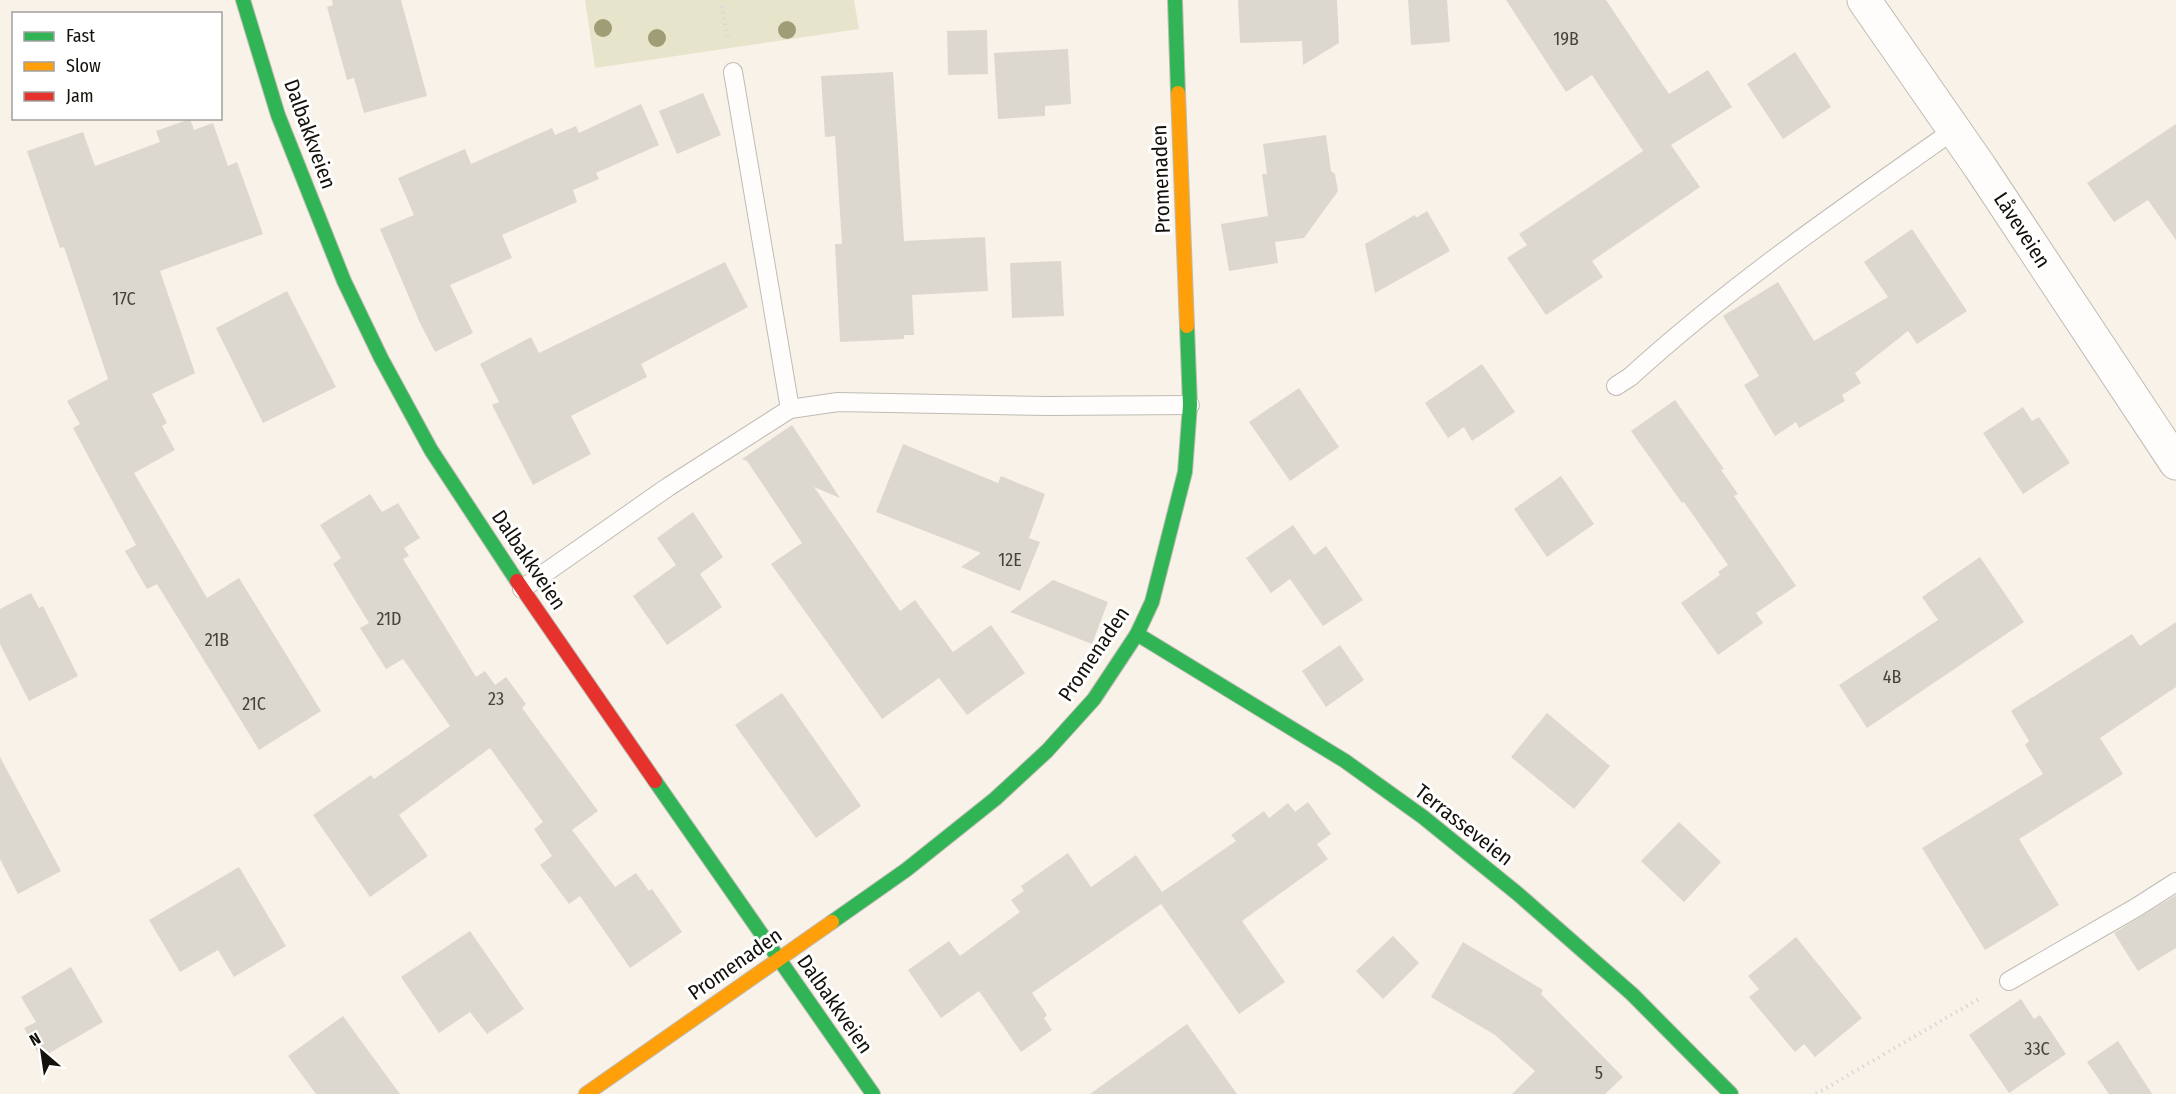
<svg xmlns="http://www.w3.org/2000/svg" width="2176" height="1094" font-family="'Fira Sans Condensed',sans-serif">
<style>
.green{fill:#e6e5cb}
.building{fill:#dcd8d0}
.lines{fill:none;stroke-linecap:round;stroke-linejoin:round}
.lane-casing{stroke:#c0bcb4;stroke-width:20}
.street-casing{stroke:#c0bcb4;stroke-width:35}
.fast-casing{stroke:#c0bcb4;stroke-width:16}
.slow-casing{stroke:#c0bcb4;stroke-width:16}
.jam-casing{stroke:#c0bcb4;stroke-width:16}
.path{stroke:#d9d8d5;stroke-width:4;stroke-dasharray:1.5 4.5;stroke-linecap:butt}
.lane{stroke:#fefdfc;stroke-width:18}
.street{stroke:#fefdfc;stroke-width:33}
.fast{stroke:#30b455;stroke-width:14}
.slow{stroke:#ff9f0a;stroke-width:14}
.jam{stroke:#e5322d;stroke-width:14}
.tree{fill:#9e9d75}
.labels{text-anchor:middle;stroke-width:6;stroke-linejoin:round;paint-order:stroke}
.number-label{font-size:18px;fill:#46433c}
.street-label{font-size:21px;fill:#14110b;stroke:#fff}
</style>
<rect width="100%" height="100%" fill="#f8f2e8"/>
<path class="green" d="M585,0H854L859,29L595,68Z"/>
<g class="building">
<path d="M332,0H401L427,96L364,113L354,78L347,80L327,7L333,5Z"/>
<path d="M1238,0H1337L1339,43L1303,65L1302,41L1240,43Z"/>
<path d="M1408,0H1447L1450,42L1411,45Z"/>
<path d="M1506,0H1606L1669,94L1708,70L1732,107L1671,145L1700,187L1592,261L1603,277L1546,315L1507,258L1527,245L1519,234L1643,151L1592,75L1566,92Z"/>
<path d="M987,30L988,74L948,75L947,31Z"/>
<path d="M1068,49L1071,104L1045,106V116L998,119L994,53Z"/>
<path d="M1795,52L1831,107L1783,139L1747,84Z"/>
<path d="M893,72L904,241L985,237L988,291L912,295L914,335H904V339L840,342L835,244H842L835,136L825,137L821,76Z"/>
<path d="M703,93L721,135L677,154L659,111Z"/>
<path d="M641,104L659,145L596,173L599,179L573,190L577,202L502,235L512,258L450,285L473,333L435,352L420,323L380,229L414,215L398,178L465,149L471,164L552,128L555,135L576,126L579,133Z"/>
<path d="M190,119L194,130L213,123L228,166L237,162L263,234L160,271L195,373L152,394L167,423L162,426L175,450L134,473L207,598L239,578L321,711L259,750L157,584L147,589L125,551L136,545L73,428L80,424L67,401L108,379L64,247L60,248L27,151L83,132L95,166L160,142L156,131Z"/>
<path d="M2176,124V240L2148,200L2114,222L2087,183Z"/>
<path d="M1326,135L1331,171L1335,174L1338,191L1304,238L1275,242L1278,263L1229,271L1221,224L1268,216L1262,174H1267L1263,144Z"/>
<path d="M1427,211L1450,251L1375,293L1365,244L1415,215L1416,218Z"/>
<path d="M1912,229L1967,311L1917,344L1908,331L1855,373L1861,383L1842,395L1845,401L1799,428L1796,422L1775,436L1744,385L1759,376L1723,316L1778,282L1814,341L1888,297L1864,262Z"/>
<path d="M1061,261L1064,316L1012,318L1010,263Z"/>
<path d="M725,262L748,307L641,364L647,377L571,416L591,454L533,485L492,405L499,402L480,364L531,337L539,353Z"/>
<path d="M287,291L336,387L263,423L216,328Z"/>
<path d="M1482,364L1515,412L1472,441L1464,427L1448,438L1425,403Z"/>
<path d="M1299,388L1339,447L1290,481L1249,422Z"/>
<path d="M1675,400L1724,469L1721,470L1738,494L1734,496L1796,586L1756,613L1763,623L1718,655L1681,603L1720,575L1718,572L1728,565L1684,502L1682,503L1631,431Z"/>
<path d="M2023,407L2032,421L2039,417L2070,463L2023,494L1983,433Z"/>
<path d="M792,425L840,498L814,487L900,611L915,600L953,652L991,625L1025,673L967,715L939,678L882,719L771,564L802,543L747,461L742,459Z"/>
<path d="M903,444L998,483L1001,476L1045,494L1029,538L1040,542L1020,591L961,567L981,553L876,512Z"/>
<path d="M1561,476L1594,524L1547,557L1514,509Z"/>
<path d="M370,494L382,512L398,503L420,538L404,548L409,556L403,559L476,677L485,671L495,685L506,677L526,704L522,708L598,811L572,830L615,887L636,873L649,891L652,889L682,932L630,968L580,896L569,904L540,865L552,856L534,829L543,822L490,748L399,815L428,856L370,897L313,815L371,775L374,779L450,726L403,659L386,669L360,628L369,623L333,564L341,558L320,525Z"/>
<path d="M693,512L723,557L700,574L722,607L667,645L633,596L676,565L657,538Z"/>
<path d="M1293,525L1314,555L1326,546L1363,600L1323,626L1290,579L1271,593L1246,558Z"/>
<path d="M1980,557L2024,622L1867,728L1839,685L1938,620L1922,597Z"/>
<path d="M1053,580L1108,602L1092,644L1010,612Z"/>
<path d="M31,593L39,608L43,606L78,676L29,701L0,644V609Z"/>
<path d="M2176,622V687L2100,738L2123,774L2019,839L2059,905L1985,950L1922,848L2043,774L2025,745L2029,741L2011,711L2132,634L2140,646Z"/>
<path d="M1340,645L1364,680L1326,707L1302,671Z"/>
<path d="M782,693L861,806L816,838L735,725Z"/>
<path d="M1547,713L1610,766L1574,809L1511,757Z"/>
<path d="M0,757L61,871L18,894L0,859Z"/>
<path d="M1308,802L1331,834L1317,844L1328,859L1242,921L1285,982L1239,1014L1161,904L1032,993L1047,1015L1044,1018L1052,1030L1021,1052L979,991L941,1018L908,970L949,941L960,956L1020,912L1011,900L1024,891L1021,886L1068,853L1091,887L1136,855L1162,892L1236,841L1231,835L1264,811L1269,818L1288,803L1295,812Z"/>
<path d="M1679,822L1721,862L1684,902L1641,861Z"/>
<path d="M239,867L286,946L234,977L218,950L180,972L149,920Z"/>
<path d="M2176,895V948L2138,971L2114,933Z"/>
<path d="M470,931L524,1009L487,1034L470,1012L439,1033L401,977Z"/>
<path d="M1393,936L1419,963L1383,999L1356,971Z"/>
<path d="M1796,937L1862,1018L1815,1057L1804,1044L1795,1052L1749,997L1759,989L1748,976Z"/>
<path d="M1463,942L1543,990L1541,994L1623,1077L1605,1094H1512L1535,1071L1495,1035L1431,997Z"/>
<path d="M71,967L103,1022L41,1058L24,1028L36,1022L21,997Z"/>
<path d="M2021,999L2034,1019L2040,1015L2066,1054L2009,1093L1969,1035Z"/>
<path d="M343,1016L372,1056L400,1094H316L288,1056Z"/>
<path d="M1187,1024L1237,1094H1090Z"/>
<path d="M2118,1041L2152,1094H2109L2087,1062Z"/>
</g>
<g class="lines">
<g class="lane-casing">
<g id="lane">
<path d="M733,72L790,409"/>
<path d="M1616,386L1630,377C1731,285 1843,208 1954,130"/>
<path d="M522,589L668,487L790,409L838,402L1048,406L1190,405"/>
<path d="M2009,981L2137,907L2176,882"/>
</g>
</g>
<g class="street-casing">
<path id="street" d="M1864,0L1980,167L2176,463"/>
</g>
<g class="fast-casing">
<g id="fast">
<path d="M243,0L278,115L344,281L381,358L431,450L517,581"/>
<path d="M1175,0L1178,93"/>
<path d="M1137,634L1345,761L1423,817L1518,894L1632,994L1731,1094"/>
<path d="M655,781L873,1094"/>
<path d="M832,922L906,870L995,799L1047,751L1094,699L1137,634L1152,602L1185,472L1190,405L1187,326"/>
</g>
</g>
<g class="slow-casing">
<g id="slow">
<path d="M1178,93L1187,326"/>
<path d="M586,1094L832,922"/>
</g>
</g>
<g class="jam-casing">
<path id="jam" d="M517,581L655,781"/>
</g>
<g class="path">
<path d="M722,6L728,41"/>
<path d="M1816,1094L1982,997"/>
</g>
<use href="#lane" class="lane"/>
<use href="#street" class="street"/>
<use href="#fast" class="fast"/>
<use href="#slow" class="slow"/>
<use href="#jam" class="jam"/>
</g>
<g class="tree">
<circle cx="603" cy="28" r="9"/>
<circle cx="787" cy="30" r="9"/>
<circle cx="657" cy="38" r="9"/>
</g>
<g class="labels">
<g class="number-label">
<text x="1566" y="45">19B</text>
<text x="124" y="305">17C</text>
<text x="1010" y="566">12E</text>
<text x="389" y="625">21D</text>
<text x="217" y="646">21B</text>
<text x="1892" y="683">4B</text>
<text x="496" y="705">23</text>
<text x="254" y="710">21C</text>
<text x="2037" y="1055">33C</text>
<text x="1599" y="1079">5</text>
</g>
<g class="street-label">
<text transform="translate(310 134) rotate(70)" y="7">Dalbakkveien</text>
<text transform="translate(1161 179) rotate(-92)" y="7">Promenaden</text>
<text transform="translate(2022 230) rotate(57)" y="7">Låveveien</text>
<text transform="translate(529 560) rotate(56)" y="7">Dalbakkveien</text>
<text transform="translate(1094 654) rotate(-56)" y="7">Promenaden</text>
<text transform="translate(1464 825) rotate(38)" y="7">Terrasseveien</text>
<text transform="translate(735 964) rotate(-35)" y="7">Promenaden</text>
<text transform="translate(835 1004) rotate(55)" y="7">Dalbakkveien</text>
</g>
</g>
<rect x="12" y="12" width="210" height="108" fill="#ffffff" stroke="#a1a09d" stroke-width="1.5"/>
<rect x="24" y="32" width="30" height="9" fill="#30b455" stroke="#a1a09d" stroke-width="1.5"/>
<text x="66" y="42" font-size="18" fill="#14110b">Fast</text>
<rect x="24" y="62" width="30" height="9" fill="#ff9f0a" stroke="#a1a09d" stroke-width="1.5"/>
<text x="66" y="72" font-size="18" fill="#14110b">Slow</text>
<rect x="24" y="92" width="30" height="9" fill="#e5322d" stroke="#a1a09d" stroke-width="1.5"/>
<text x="66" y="102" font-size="18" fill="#14110b">Jam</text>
<g transform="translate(42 1052) rotate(331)" stroke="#ffffff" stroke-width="4.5" paint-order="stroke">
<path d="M0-4.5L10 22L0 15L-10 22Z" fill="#14110b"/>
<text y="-9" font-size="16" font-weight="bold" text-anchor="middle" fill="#14110b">N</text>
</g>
</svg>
